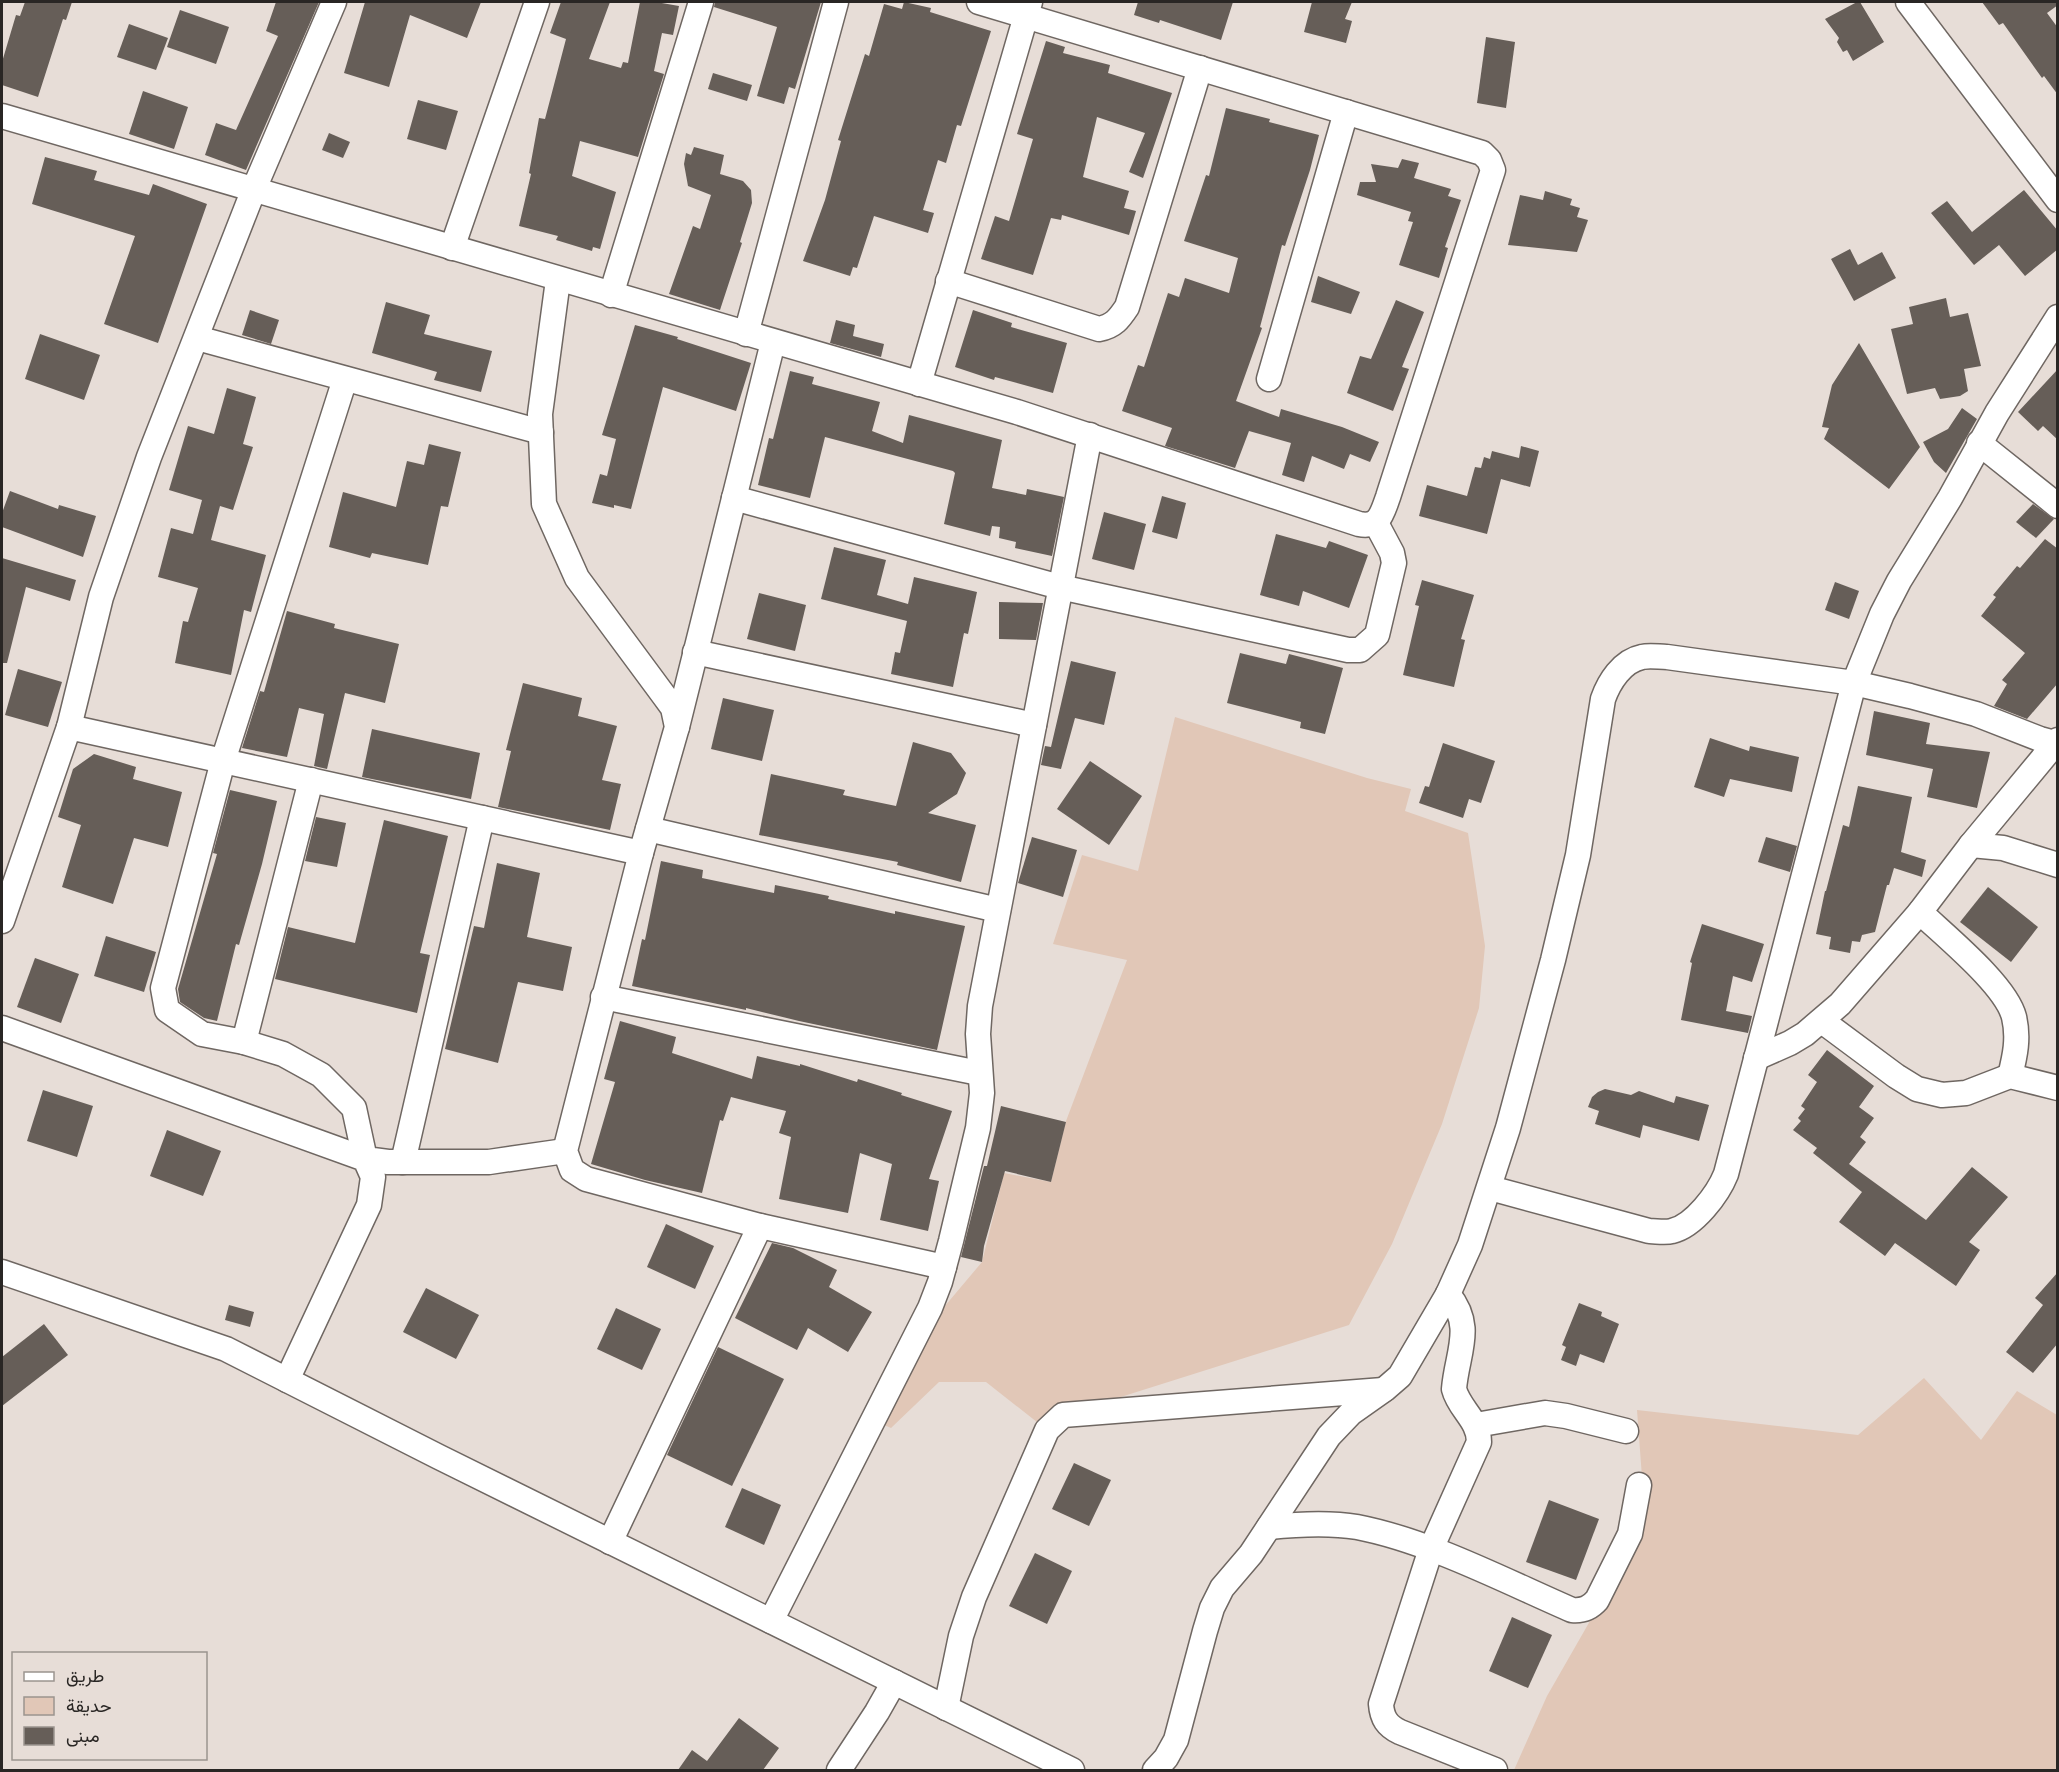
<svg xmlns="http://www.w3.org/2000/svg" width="2059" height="1772" font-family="Karla,Vazirmatn,sans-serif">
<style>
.green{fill:#e1c7b7}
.building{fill:#665e58}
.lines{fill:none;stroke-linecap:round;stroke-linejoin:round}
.minor-casing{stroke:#6f6762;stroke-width:27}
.minor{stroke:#fff;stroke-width:24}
</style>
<rect width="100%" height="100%" fill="#e7ddd7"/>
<g class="green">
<path d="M1175,717L1367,778L1411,789L1405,811L1468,833L1485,946L1479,1008L1442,1124L1392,1244L1349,1325L1070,1413L1047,1430L986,1382H939L891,1428L875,1421L939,1313L982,1262L1004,1173L1051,1182L1066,1121L1127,960L1053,944L1082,855L1138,871Z"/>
<path d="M1924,1378L1981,1440L2017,1391L2057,1415V1770H1514L1547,1696L1598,1607L1644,1504L1637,1410L1858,1435Z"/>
</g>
<g class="building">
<path d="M25,2H72L66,20L63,19L38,97L2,85V62L16,15L20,16Z"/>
<path d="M276,2H319L246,170L205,155L216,123L236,130L278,36L266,31Z"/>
<path d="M365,2H481L467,38L410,15L389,87L344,73Z"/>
<path d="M561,2H610L589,59L621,68L623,62L628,63L640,2H656L679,6L673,35L662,33L654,71L664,74L638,157L580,141L572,176L616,192L600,249L593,247L592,251L556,240L558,236L519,226L531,174L529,173L539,118L545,119L566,39L550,33Z"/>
<path d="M715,2H821L795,89L789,87L784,104L757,96L777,27L714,7Z"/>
<path d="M904,2L931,8L930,12L991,31L961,126L957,125L946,163L938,160L923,210L934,213L928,233L874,216L857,268L853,267L850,276L803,261L825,200L841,141L838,140L865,54L869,56L884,4L902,9Z"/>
<path d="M1138,2H1233L1221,40L1160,20L1159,23L1134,15Z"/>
<path d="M1312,2H1352L1345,19L1352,21L1346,43L1304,32Z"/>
<path d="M1857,2H1860L1884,42L1853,61L1847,50L1843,52L1837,42L1839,38L1825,19Z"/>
<path d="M1982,2H2058V5L2047,13L2058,28V95L2044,76L2042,78L2003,23L1999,25Z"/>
<path d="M180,10L229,27L216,64L167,47Z"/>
<path d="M129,24L168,38L156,70L117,57Z"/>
<path d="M1486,37L1515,42L1506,108L1477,103Z"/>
<path d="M1046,41L1065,47L1063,53L1110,65L1108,73L1172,93L1143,178L1129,172L1145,133L1097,117L1083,177L1129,191L1124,208L1136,211L1129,235L1062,215L1061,220L1051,218L1033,275L981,259L995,216L1009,221L1019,187L1033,139L1017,134Z"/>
<path d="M713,73L752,85L747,101L708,89Z"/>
<path d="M143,91L188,107L174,149L129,134Z"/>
<path d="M418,100L458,111L446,150L407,139Z"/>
<path d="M1226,108L1270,119L1269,122L1319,135L1310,170L1285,246L1282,245L1260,327L1262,328L1236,401L1279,417L1281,409L1342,427L1379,442L1370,462L1350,454L1344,469L1312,456L1304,482L1282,475L1291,443L1249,431L1235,468L1165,446L1172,428L1122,411L1138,365L1144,367L1168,293L1179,297L1185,278L1229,293L1238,258L1184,241L1206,175L1209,176Z"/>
<path d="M329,133L350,142L343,158L322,150Z"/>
<path d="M694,147L724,155L720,174L743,181L751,190L752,203L740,242L742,243L720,310L669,294L693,226L700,229L711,195L688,186L684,164L686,153L691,155Z"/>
<path d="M45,157L97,171L94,180L149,195L153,184L207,204L158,343L104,324L135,236L32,204Z"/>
<path d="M1402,159L1419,163L1414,178L1451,189L1448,196L1461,200L1445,247L1448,248L1439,278L1399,265L1413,222L1408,221L1411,212L1357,195L1360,182H1376L1371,164L1398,168Z"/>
<path d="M2024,190L2058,231V249L2025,276L1999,245L1974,265L1931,213L1947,201L1972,232Z"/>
<path d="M1545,191L1572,199L1570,205L1580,208L1577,217L1588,220L1577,252L1508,245L1520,195L1543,200Z"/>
<path d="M1850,249L1858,265L1882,252L1896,278L1854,301L1831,259Z"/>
<path d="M1318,276L1360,292L1351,314L1311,302Z"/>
<path d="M1946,298L1950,317L1968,313L1981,366L1964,369L1968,391L1960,396L1940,399L1935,388L1907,394L1891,329L1913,324L1909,307Z"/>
<path d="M1396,300L1424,312L1402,367L1409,369L1393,411L1347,393L1360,356L1371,359Z"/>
<path d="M386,302L430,315L424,334L492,351L481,392L434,380L437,372L372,353Z"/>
<path d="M250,310L279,320L271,344L242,335Z"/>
<path d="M973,310L1012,323L1011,327L1067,343L1053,393L995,377L994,380L955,367Z"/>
<path d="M836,320L855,325L853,336L884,344L881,357L830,343Z"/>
<path d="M635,325L678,337L677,339L751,363L736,411L663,387L631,509L614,505V508L592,503L600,474L607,476L616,439L602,435Z"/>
<path d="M40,334L100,355L84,400L25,379Z"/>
<path d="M1859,343L1920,447L1889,489L1824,439L1829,428L1822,427L1832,385Z"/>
<path d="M2058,369V440L2043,426L2038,431L2018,412Z"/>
<path d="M790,371L814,377L812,384L880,402L872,431L903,443L909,415L1002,440L992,488L1026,495L1027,489L1064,497L1052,556L1015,548L1016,542L999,538L1000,527L992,526L990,536L944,524L955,473L953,471L825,437L810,498L758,485L769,438L773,439Z"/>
<path d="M227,388L256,397L243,444L253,447L233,510L220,506L211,540L266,555L251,612L244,610L231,675L175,663L183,621L188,622L198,588L158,577L171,528L193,534L202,500L169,490L188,426L214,434Z"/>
<path d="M1962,408L1977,419L1946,473L1934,462L1923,442L1948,429Z"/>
<path d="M429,444L461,452L448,507L441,506L428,565L372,553L370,558L329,547L343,492L396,507L407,461L424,465Z"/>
<path d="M1521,446L1539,451L1530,487L1501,479L1487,534L1419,516L1427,485L1467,496L1475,467L1481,468L1484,457L1490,459L1492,451L1519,458Z"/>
<path d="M10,491L58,509L59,505L96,516L83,557L2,527V513Z"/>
<path d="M1162,496L1186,503L1177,539L1152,532Z"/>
<path d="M2033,504L2054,519L2036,538L2016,522Z"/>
<path d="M1104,512L1146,524L1134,570L1092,559Z"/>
<path d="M1276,534L1326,548L1329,541L1368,555L1349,608L1303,591L1299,606L1260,595Z"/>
<path d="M2045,539L2058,549V683L2027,719L1994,706L2007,684L2002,680L2025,653L1981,616L1996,597L1993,595L2017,566L2020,568Z"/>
<path d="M834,547L886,560L877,595L908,604L914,577L977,592L968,634L964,633L953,687L891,674L895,652L900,653L907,621L821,599Z"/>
<path d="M2,558L76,580L70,601L26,587L7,663H2Z"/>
<path d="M1422,580L1474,595L1461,639L1465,640L1454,687L1403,675L1419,606L1415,605Z"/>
<path d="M1835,582L1859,591L1849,619L1825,610Z"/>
<path d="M759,593L806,605L795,651L747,639Z"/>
<path d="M999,602L1043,603L1036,640L999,639Z"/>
<path d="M287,611L335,624L334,628L399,644L385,703L345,693L327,769L314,766L324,714L299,708L287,757L242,748L260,691L264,692Z"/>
<path d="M1240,653L1286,664L1289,654L1343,668L1325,734L1300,728L1301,722L1227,703Z"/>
<path d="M1071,661L1116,672L1104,725L1075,718L1061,769L1041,765L1045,746L1051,747Z"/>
<path d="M18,669L62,682L48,727L5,715Z"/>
<path d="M523,683L582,698L578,716L617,726L602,780L621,784L610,830L498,807L511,751L506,750Z"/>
<path d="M723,698L774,710L762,761L711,749Z"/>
<path d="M1874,711L1930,723L1926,744L1990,752L1977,808L1927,797L1933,769L1866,755Z"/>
<path d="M372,729L480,753L471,799L362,777Z"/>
<path d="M1710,738L1749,751L1750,746L1799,757L1792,792L1730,779L1724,797L1694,787Z"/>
<path d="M913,742L951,753L966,773L957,794L928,813L976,825L961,882L897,865L898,862L759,835L771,774L845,790L843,795L896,806Z"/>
<path d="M1443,743L1495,761L1481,803L1469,799L1463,818L1419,803L1425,786L1429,787Z"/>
<path d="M94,754L136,767L133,779L182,792L168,847L134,838L113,904L62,887L81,825L58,817L73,769Z"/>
<path d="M1090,761L1142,796L1109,845L1057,809Z"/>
<path d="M1858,786L1912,797L1901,852L1926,860L1922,877L1894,868L1889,885H1887L1875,932L1862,935L1860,942L1852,941L1850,953L1829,949L1831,937L1816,934L1825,891H1826L1843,825L1849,827Z"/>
<path d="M230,790L277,801L262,864L239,945L236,944L217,1021L204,1018L180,1002L178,989L217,854L213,853Z"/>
<path d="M316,817L346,823L337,867L305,861Z"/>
<path d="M384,820L448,836L420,953L430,955L417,1013L275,979L288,927L355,943Z"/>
<path d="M1032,837L1077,850L1063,897L1018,883Z"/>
<path d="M1766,837L1797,846L1790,872L1758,862Z"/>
<path d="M661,861L703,870L702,878L774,893L775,885L829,896L828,899L895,914V911L965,926L937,1050L799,1021L746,1008V1010L632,986L642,939L645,940Z"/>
<path d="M497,863L540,873L527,937L572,947L563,991L518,982L498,1063L445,1049L474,926L484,928Z"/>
<path d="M1988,887L2038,927L2011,962L1960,922Z"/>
<path d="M1702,924L1764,944L1752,982L1733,976L1726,1011L1752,1016L1748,1033L1681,1020L1692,963L1690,962Z"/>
<path d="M106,936L156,952L144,992L94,976Z"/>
<path d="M35,958L79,974L61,1023L17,1007Z"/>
<path d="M620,1021L676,1037L672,1053L752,1079L757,1056L800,1066V1064L857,1082L858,1079L902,1093L901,1095L952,1111L929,1179L939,1181L928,1231L880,1220L892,1164L860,1153L848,1213L779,1199L791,1137L779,1133L786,1111L731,1097L723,1121L720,1120L702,1193L645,1180L591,1164L615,1082L604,1079Z"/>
<path d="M1827,1050L1874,1086L1859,1107L1874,1118L1860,1137L1866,1142L1849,1164L1926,1220L1972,1167L2008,1197L1969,1242L1980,1250L1956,1286L1895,1243L1885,1256L1839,1222L1862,1192L1813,1153L1817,1148L1793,1130L1801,1121L1798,1118L1805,1109L1801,1106L1817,1082L1808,1075Z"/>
<path d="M1605,1089L1631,1095L1639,1091L1674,1103L1676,1096L1709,1105L1699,1141L1643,1125L1640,1138L1595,1124L1599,1111L1588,1107L1592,1097L1598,1092Z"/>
<path d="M43,1090L93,1106L77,1157L27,1141Z"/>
<path d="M1001,1106L1066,1122L1051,1182L1005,1171L984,1246L982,1262L961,1257L984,1166H987Z"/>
<path d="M167,1130L221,1151L203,1196L150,1176Z"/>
<path d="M666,1224L714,1246L695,1289L647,1267Z"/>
<path d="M772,1243L793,1248L837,1270L829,1287L872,1312L848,1352L808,1328L797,1350L735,1318Z"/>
<path d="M2058,1272V1343L2033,1373L2006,1352L2043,1305L2035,1298Z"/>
<path d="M426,1288L479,1315L456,1359L403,1332Z"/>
<path d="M1579,1303L1602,1312L1601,1316L1619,1324L1604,1363L1580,1354L1576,1366L1561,1360L1566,1347L1562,1345Z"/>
<path d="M229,1305L254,1312L250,1327L225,1320Z"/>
<path d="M616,1308L661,1329L642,1370L597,1349Z"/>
<path d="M44,1324L68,1355L2,1406V1357Z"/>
<path d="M718,1347L784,1379L732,1486L667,1455Z"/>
<path d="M1074,1463L1111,1480L1089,1526L1052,1509Z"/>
<path d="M742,1488L781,1505L764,1545L725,1527Z"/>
<path d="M1549,1500L1599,1519L1576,1580L1526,1562Z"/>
<path d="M1035,1553L1072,1571L1047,1624L1009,1606Z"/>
<path d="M1512,1617L1552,1635L1528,1688L1489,1671Z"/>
<path d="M739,1718L779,1748L763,1770H678L692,1750L707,1761Z"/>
</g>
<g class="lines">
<g class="minor-casing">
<g id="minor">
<path d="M1908,2L2058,200"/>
<path d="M2,116L1017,412L1359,524C1379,528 1382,514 1388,497L1493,170L1489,160L1482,153L979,2"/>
<path d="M452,248L537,2"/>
<path d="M558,280L540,414L544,504L577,578L665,697L673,708L677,727L641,853L565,1151L572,1170L586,1179L760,1226L944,1267"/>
<path d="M948,281L1099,329C1114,326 1119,319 1127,307L1200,68"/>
<path d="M611,295L701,2"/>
<path d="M746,334L836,2"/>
<path d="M197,338L541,432"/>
<path d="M345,379L223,761L163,988L167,1010L202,1034L244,1042L283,1054L321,1075L354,1108L365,1159L388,1162H489L565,1151"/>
<path d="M1269,379L1346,112"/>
<path d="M919,384L1030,2"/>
<path d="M1979,443L2058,506"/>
<path d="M734,498L1060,587L1348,650H1360L1377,635L1394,563L1392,553L1376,523"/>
<path d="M695,652L1034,725"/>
<path d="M69,727L101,597L149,457L254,189L334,2"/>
<path d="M677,727L773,342"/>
<path d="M648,829L998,910"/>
<path d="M1971,845L2003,848L2058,865"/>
<path d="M1920,912C1945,936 2006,985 2014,1017C2019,1038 2015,1056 2010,1076"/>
<path d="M2,921L69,727L641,853"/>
<path d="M603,997L979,1073"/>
<path d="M1822,1021L1896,1076L1917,1089L1942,1095L1966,1093L2010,1076L2058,1088"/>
<path d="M2,1028L365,1159L373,1177L369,1205L287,1380"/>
<path d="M244,1042L311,780"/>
<path d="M1756,1058L1790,1043L1805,1034L1840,1004L1920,912L1971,845L2058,740"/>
<path d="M403,1162L482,818"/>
<path d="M1490,1188L1649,1231C1656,1231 1665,1233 1672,1231C1694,1226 1718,1194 1726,1174L1854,683L1882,614L1899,581L1950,498L1997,413L2058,317"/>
<path d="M2,1272L226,1349L439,1457L1072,1770"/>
<path d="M1448,1294C1475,1327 1457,1352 1454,1389C1459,1409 1479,1420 1479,1442L1431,1549L1381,1704C1382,1718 1387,1726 1400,1732L1495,1770"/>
<path d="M1476,1425L1545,1413L1566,1416L1626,1431"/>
<path d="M1269,1527C1298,1524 1328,1522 1357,1527C1429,1541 1505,1581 1572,1610C1583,1611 1590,1608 1597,1600L1630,1534L1639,1485"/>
<path d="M610,1542L760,1226"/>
<path d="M771,1621L930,1308L940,1282L951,1241L978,1128L982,1093L978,1034L980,1006L1090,435"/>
<path d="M946,1708L961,1636L974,1597L1047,1430L1063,1415L1383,1390"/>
<path d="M839,1770L877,1712L894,1682"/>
<path d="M1155,1770L1166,1758L1176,1740L1205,1631L1212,1608L1222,1588L1251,1554L1329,1436L1351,1413L1385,1389L1400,1376L1448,1294L1470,1245L1508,1128L1553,960L1578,855L1603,699C1609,682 1622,661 1642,657C1650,655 1659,657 1667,657L1854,683L1910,696L1976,714L2040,739L2058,744"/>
</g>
</g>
<use href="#minor" class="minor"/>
</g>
<rect width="2059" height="1772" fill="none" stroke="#292624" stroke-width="6"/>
<rect x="12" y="1652" width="195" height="108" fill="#e7ddd7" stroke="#9b948f" stroke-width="1.5"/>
<rect x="24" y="1672" width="30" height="9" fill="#ffffff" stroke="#9b948f" stroke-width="1.5"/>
<text x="66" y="1682" font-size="18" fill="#292624">طريق</text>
<rect x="24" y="1697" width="30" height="18" fill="#e1c7b7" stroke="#9b948f" stroke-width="1.5"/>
<text x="66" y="1712" font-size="18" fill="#292624">حديقة</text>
<rect x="24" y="1727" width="30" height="18" fill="#665e58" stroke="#9b948f" stroke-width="1.5"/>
<text x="66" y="1742" font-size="18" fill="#292624">مبنى</text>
</svg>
